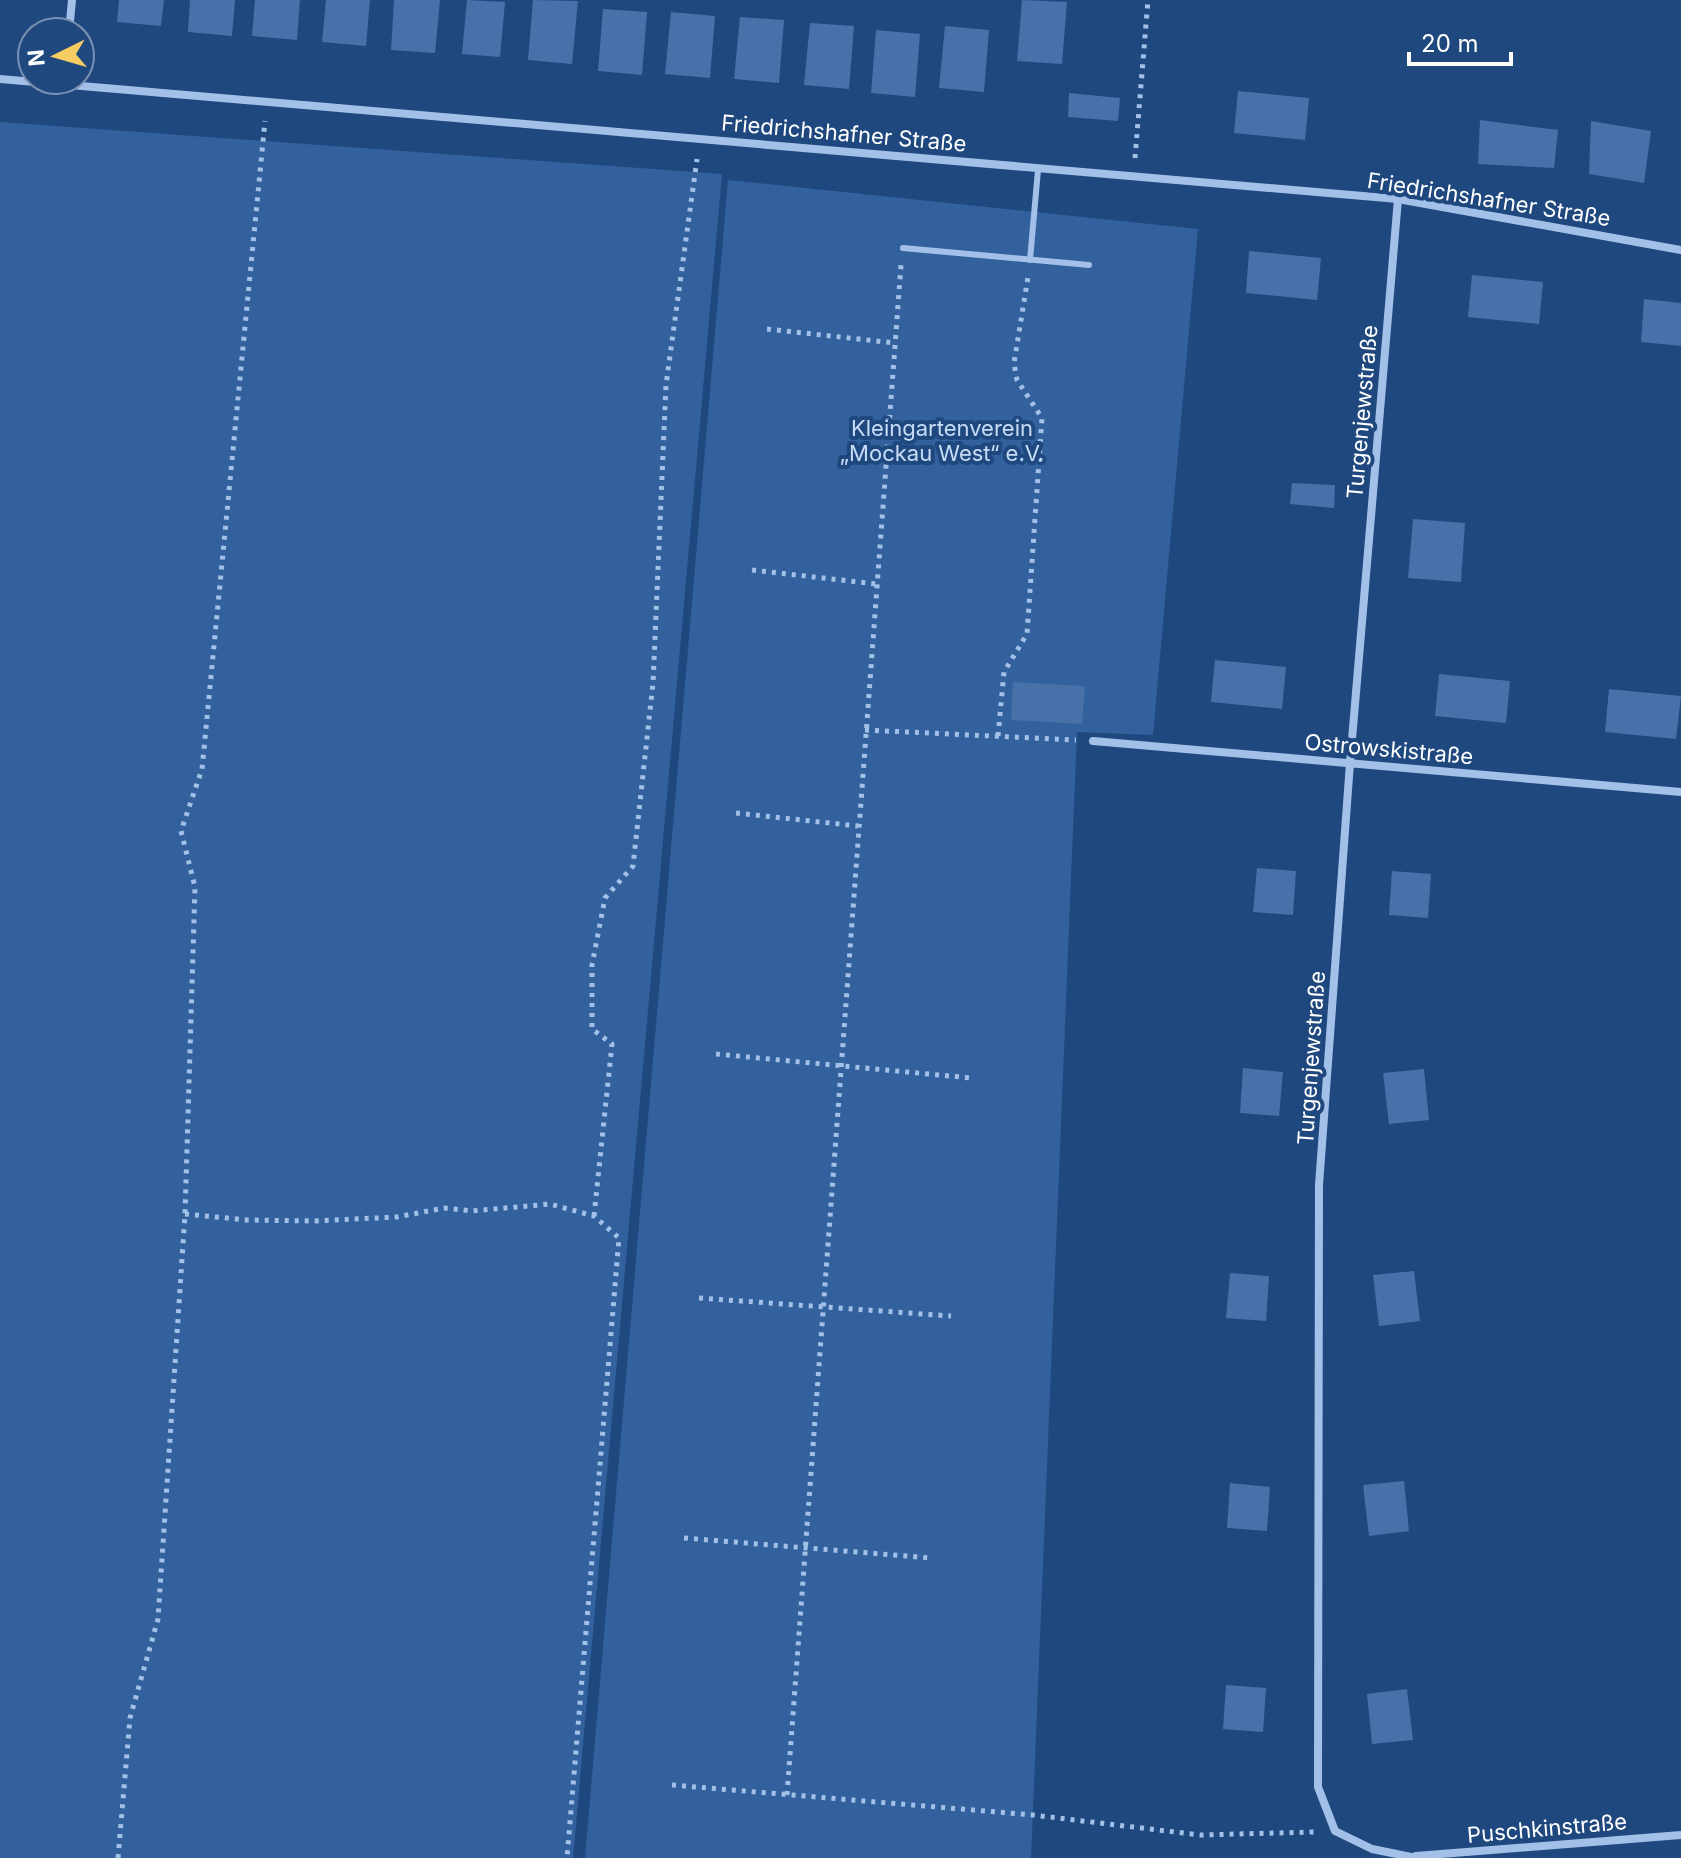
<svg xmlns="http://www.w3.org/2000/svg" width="1681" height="1858" font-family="Inter,sans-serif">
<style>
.green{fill:#32619d}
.building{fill:#4771a8}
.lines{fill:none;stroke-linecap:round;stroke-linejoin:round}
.path{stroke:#a3c1e8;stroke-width:5;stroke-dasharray:4 6;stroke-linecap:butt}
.service{stroke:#a3c1e8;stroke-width:6}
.minor{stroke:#a3c1e8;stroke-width:8}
.labels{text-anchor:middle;stroke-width:8;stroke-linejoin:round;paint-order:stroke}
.street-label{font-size:22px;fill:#fff;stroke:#1f487f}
.park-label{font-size:22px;fill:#c7dcf6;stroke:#1f487f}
</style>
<rect width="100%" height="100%" fill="#1f487f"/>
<g class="green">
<path d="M0,122L722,174L573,1858H0Z"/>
<path d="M728,180L1198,229L1153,735L1077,732L1031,1858H585Z"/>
</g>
<g class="building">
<path d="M119,0H164L161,26L117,22Z"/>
<path d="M190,0H235L232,36L188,32Z"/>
<path d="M255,0H300L297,40L252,36Z"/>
<path d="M326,0H370L366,46L322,42Z"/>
<path d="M394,0H440L435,53L391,50Z"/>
<path d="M467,0L505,2L500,57L462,54Z"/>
<path d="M533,0L578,1L572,64L528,60Z"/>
<path d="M1022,0L1067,2L1062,64L1017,61Z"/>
<path d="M603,9L647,12L642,75L598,71Z"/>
<path d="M671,12L715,16L710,78L665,74Z"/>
<path d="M740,17L784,20L779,83L734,79Z"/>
<path d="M810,23L854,26L849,89L804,85Z"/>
<path d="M945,26L989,30L984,92L939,88Z"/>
<path d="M876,30L920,34L915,97L871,93Z"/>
<path d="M1238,91L1309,98L1305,140L1234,133Z"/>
<path d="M1069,93L1120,98L1118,121L1068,117Z"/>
<path d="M1480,120L1558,130L1554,168L1478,164Z"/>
<path d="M1591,121L1651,131L1644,183L1589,174Z"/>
<path d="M1249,251L1321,258L1317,300L1246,293Z"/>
<path d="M1472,275L1543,282L1539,324L1468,317Z"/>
<path d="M1644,299L1681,303V346L1641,342Z"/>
<path d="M1292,483L1335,485L1334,508L1290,504Z"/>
<path d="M1413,519L1465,523L1461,582L1408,578Z"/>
<path d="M1215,660L1286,667L1282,709L1211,702Z"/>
<path d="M1439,674L1510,681L1506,723L1435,716Z"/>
<path d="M1013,682L1085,686L1082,724L1011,720Z"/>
<path d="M1609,689L1681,696L1676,739L1605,732Z"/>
<path d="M1257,868L1296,871L1293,915L1253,912Z"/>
<path d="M1392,871L1431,874L1428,918L1389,915Z"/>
<path d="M1243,1068L1283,1072L1279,1116L1240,1113Z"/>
<path d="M1424,1069L1429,1120L1389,1124L1383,1073Z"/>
<path d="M1414,1271L1420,1321L1379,1326L1373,1275Z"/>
<path d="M1230,1273L1269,1276L1266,1321L1226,1318Z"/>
<path d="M1404,1481L1409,1531L1369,1536L1363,1485Z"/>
<path d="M1230,1483L1270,1487L1267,1531L1227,1528Z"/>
<path d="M1226,1685L1266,1688L1263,1732L1223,1729Z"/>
<path d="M1407,1689L1413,1740L1372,1744L1367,1694Z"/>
</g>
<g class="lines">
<g class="path">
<path d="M1135,158L1148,0"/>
<path d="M767,329L895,343"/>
<path d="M752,570L876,584"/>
<path d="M865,730L1076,740"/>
<path d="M998,736L1004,672L1027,634L1042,418L1017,380L1014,363L1028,277"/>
<path d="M736,813L858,826"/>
<path d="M716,1054L971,1078"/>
<path d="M185,1214L247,1220L314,1221L397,1217L444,1208L472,1211L550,1204L594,1216L619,1238L567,1858"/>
<path d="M594,1216L612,1044L592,1029V965L605,898L633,866L653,683L666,385L697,159"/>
<path d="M699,1298L951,1316"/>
<path d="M684,1538L931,1558"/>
<path d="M672,1785L1033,1815L1200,1835L1314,1832"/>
<path d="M787,1795L901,265"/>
<path d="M118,1858L130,1718L158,1619L185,1214L195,887L181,831L202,769L265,121"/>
</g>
<g class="service">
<path d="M903,248L1089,265"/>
<path d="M1030,260L1038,170"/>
</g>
<g class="minor">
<path d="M69,32L72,0"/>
<path d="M0,79L1398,199L1681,250"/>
<path d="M1398,199L1350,763L1319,1185L1318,1787L1335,1831L1372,1849L1416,1858"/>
<path d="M1093,741L1681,792"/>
<path d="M1416,1856L1681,1835"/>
</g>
</g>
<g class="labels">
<g class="street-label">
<text transform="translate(844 133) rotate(5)" y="8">Friedrichshafner Straße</text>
<text transform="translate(1489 199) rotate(9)" y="8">Friedrichshafner Straße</text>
<text transform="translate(1362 412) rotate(-85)" y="8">Turgenjewstraße</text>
<text transform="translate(1389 749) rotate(5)" y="8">Ostrowskistraße</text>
<text transform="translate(1311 1058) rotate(-86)" y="8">Turgenjewstraße</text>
<text transform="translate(1547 1828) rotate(-5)" y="8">Puschkinstraße</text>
</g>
<g class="park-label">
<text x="942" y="436">Kleingartenverein<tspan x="942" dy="25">„Mockau West“ e.V.</tspan></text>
</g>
</g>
<g transform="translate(56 56) rotate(265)"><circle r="38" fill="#1f487f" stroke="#7991b2" stroke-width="2"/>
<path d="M0-6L14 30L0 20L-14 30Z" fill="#f6cd63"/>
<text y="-12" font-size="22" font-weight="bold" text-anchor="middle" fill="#ffffff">N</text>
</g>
<path d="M1409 52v12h102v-12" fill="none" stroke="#ffffff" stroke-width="4"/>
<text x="1421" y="52" font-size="24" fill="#ffffff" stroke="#1f487f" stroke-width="6" paint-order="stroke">20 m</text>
</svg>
